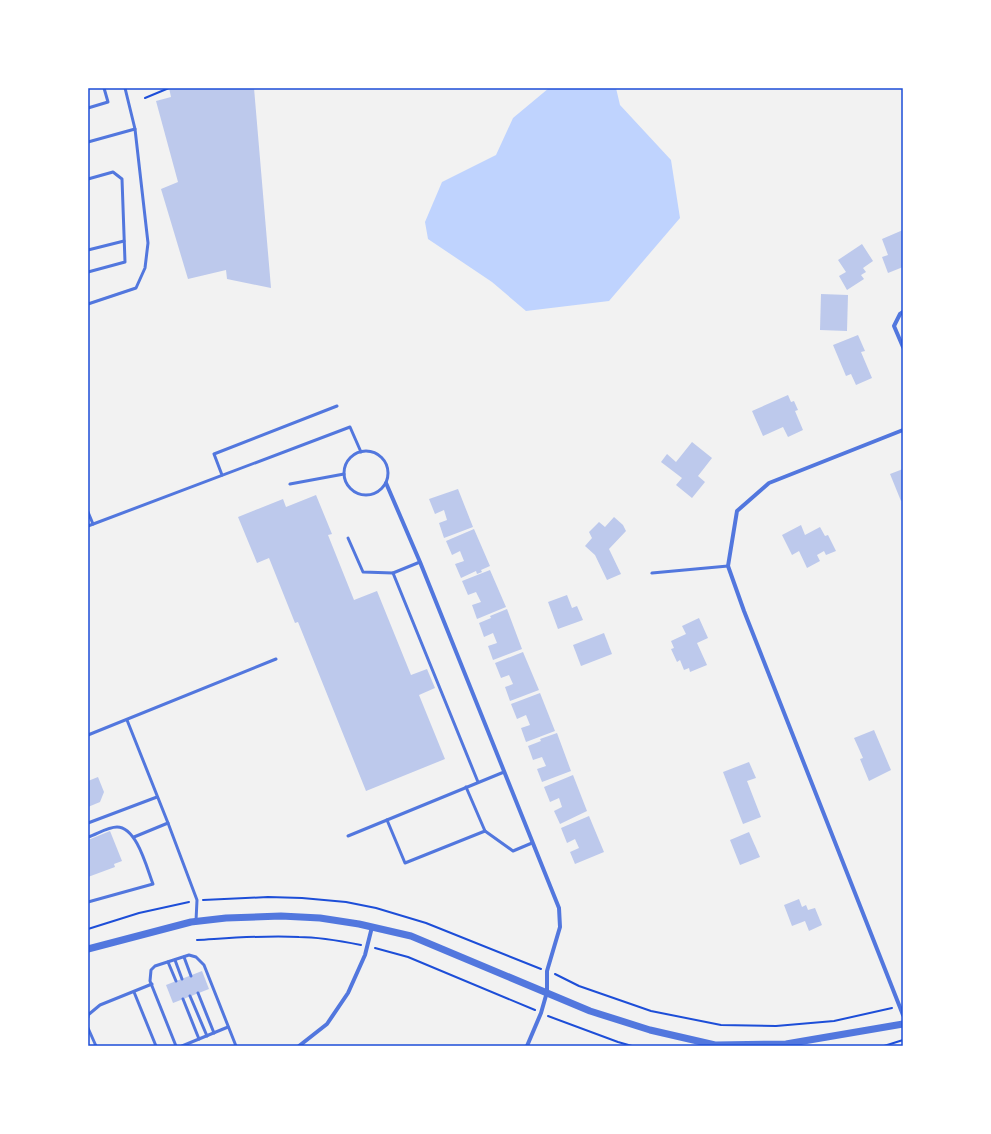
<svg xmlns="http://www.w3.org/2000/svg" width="991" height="1134" font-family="'Open Sans',sans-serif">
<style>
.water{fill:#bfd3fe}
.building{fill:#bdc9ec}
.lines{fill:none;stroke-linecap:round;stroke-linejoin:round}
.path{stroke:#1d4ed8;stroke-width:2}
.service{stroke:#5277de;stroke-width:3}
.minor{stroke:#5277de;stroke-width:4}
.tertiary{stroke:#5277de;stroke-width:7}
.neatline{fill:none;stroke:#1d4ed8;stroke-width:1.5}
</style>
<rect width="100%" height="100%" fill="#f2f2f2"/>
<path class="water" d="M549,88H616L620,105L671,160L680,218L609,301L526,311L492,282L428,239L425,222L442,182L496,155L513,118Z"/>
<g class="building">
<path d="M169,88H254L271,288L227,279L226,270L188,279L161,189L178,182L156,101L171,97Z"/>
<path d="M903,230V267L888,273L882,257L888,255L882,239Z"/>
<path d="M862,244L873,261L863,268L866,272L861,275L864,279L847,290L839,276L846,272L838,260Z"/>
<path d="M821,294L848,295L847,331L820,330Z"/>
<path d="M858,335L865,351L861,352L872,378L856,385L851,374L846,376L833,345Z"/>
<path d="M788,395L791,402L794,401L798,410L795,411L803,430L788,437L783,427L763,436L752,411Z"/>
<path d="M692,442L712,458L698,476L705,482L692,498L676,485L682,478L661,462L667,454L676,462Z"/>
<path d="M903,469V500L901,501L890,474Z"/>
<path d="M458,489L473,527L444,538L439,523L447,520L444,510L435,514L429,499Z"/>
<path d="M316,495L332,534L328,535L354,600L377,591L411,675L427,669L435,688L419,695L445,759L366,791L298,622L295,623L269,558L257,563L238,517L283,499L286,507Z"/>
<path d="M614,517L623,525L626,531L609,549L621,574L607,580L595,555L585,546L592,538L589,532L599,522L605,527Z"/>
<path d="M801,525L805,535L820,527L825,536L828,535L836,551L826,555L824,551L817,555L820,561L807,568L799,551L792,555L782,535Z"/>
<path d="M474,529L490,566L481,570L482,572L477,574L476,571L461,578L455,564L464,561L460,551L452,555L446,541Z"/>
<path d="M490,570L506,607L477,619L472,605L481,602L476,592L468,595L462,581Z"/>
<path d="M567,595L572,608L577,606L583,620L558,629L548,602Z"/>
<path d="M507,609L522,649L493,660L488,646L497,643L493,633L484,637L479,623L491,618L490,616Z"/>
<path d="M699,618L708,638L697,643L707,665L690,672L689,668L684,670L680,660L677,662L671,649L674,648L671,641L686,634L682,626Z"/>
<path d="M604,633L612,654L581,666L573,645Z"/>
<path d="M523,652L539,690L510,701L505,687L513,684L509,675L501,678L495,663Z"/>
<path d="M540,693L555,731L526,742L521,728L530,725L526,715L517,719L511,704Z"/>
<path d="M874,730L891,770L869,781L860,759L863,758L854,738Z"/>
<path d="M557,733L571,771L542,782L537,769L546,766L542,757L533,760L528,746L541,741L540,739Z"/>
<path d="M749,762L756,778L747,781L761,817L743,824L723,772Z"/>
<path d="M573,775L587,811L560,824L554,811L562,807L559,798L550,802L544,787Z"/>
<path d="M98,777L104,792L100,802L88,807V781Z"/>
<path d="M589,816L604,852L575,864L570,852L579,848L575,839L567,843L561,828Z"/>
<path d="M110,831L122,861L114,864L115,867L88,877V840Z"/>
<path d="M749,832L760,857L740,865L730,840Z"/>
<path d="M799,899L802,907L806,905L808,910L815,908L822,925L809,931L805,921L792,926L784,905Z"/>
<path d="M202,971L209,989L173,1003L166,985Z"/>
</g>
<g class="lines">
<g class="path">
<path d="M145,98L169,88"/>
<path d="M203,900L268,897L302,898L346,902L376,908L426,923L541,969"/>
<path d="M88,929L139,913L189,902"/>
<path d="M197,940C231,938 265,935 299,937C320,937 341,941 361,945"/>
<path d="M375,948L408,957L535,1010"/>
<path d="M555,974L579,986L651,1011L721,1025L776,1026L834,1021L892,1008"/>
<path d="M548,1016L618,1042L632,1046"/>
<path d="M884,1046L903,1040"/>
</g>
<g class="service">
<path d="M88,108L108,102L104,88"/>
<path d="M88,142L135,129"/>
<path d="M88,179L113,172L122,179L125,262L88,272"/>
<path d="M88,250L124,241"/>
<path d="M88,304L136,288L145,268L148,243L135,129L125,88"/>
<circle cx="366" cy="473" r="22"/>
<path d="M222,475L214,454L337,406"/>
<path d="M290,484L344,474"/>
<path d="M88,512L93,524"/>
<path d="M88,526L350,427L361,452"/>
<path d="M348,538L363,572L393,573"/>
<path d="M420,562L393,573L478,782"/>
<path d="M652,573L728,566"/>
<path d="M127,720L168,823L197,900L196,921"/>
<path d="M88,735L276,659"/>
<path d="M466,787L485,831"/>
<path d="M387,820L405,863L485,831L513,851L532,843"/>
<path d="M88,823L157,797"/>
<path d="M348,836L504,772"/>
<path d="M88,837C97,834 108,827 117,827C137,827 147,869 153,884L88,902"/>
<path d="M134,837L168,823"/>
<path d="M184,957L191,976"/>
<path d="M175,960L182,979"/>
<path d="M168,962L176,981"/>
<path d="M134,992L156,1046"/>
<path d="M198,993L214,1033"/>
<path d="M190,996L207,1036"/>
<path d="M183,999L199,1039"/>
<path d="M88,1017V1015L100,1005L152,984"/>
<path d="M88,1028L96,1046"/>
<path d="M176,1046L150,981L151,970L155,966L189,955L196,957L204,965L236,1046"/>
<path d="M182,1046L228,1027"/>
</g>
<g class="minor">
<path d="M903,312L900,314L894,326L903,347"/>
<path d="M903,430L769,483L737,511L728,566L744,611L903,1015"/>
<path d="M386,483L420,562L559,908L560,927L547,971V992L541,1013L527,1046"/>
<path d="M299,1046L327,1024L348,993L365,955L372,927"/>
</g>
<path class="tertiary" d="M88,949L191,922L226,918L281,916L320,918L359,924L411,936L590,1011L650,1030L715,1045L786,1044L903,1024"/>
</g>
<rect width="991" height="1134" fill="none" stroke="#ffffff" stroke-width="178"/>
<rect x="89" y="89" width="813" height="956" class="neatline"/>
</svg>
